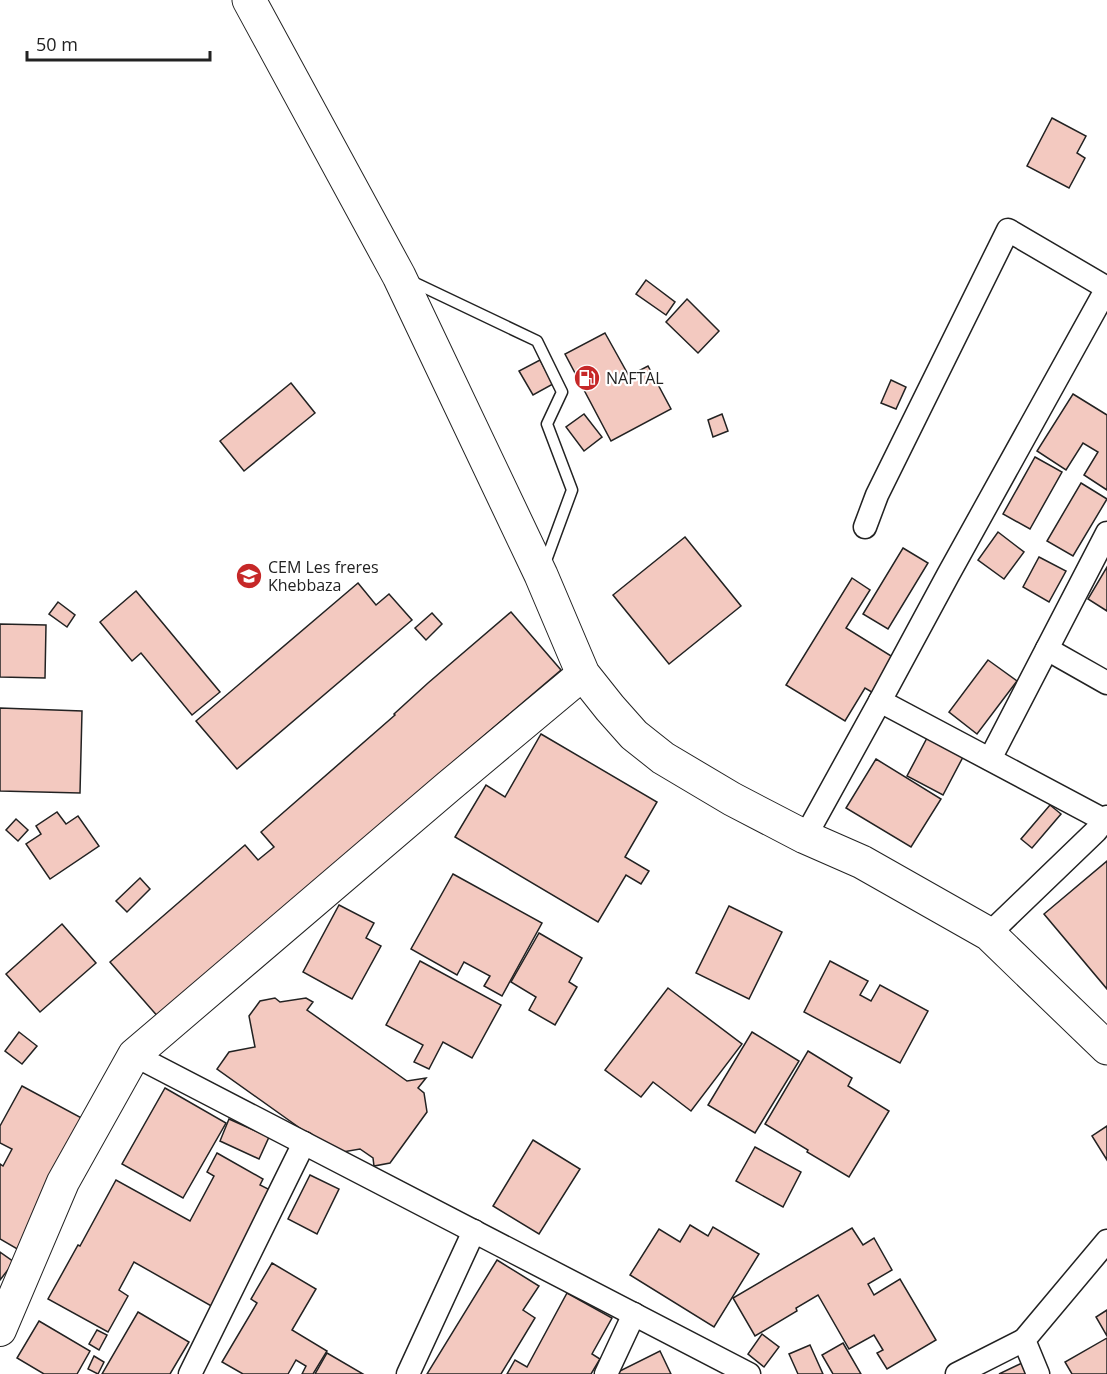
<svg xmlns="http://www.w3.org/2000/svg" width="1107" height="1374" font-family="'Open Sans',sans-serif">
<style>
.building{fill:#f3c9c0;stroke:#222;stroke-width:1.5}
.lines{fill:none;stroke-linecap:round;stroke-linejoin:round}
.lane-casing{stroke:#222;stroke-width:13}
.street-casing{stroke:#222;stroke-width:25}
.secondary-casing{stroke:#222;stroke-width:34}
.primary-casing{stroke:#222;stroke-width:35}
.lane{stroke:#fff;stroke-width:10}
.street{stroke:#fff;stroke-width:22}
.secondary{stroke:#fff;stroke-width:32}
.primary{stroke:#fff;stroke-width:33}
.labels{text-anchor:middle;stroke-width:4.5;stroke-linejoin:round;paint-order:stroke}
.poi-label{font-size:16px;fill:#222;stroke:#fff;text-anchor:start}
</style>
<rect width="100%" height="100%" fill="#fff"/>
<g class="building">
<path d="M1052,118L1086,136L1077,153L1085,158L1069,188L1027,166Z"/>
<path d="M646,280L675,302L666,315L636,294Z"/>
<path d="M687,299L719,331L698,353L666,322Z"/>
<path d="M605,333L629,376L648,366L671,409L611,441L565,354Z"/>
<path d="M540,360L553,384L533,395L519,371Z"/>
<path d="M891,380L906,387L896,409L881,403Z"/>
<path d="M291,383L315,413L244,471L220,441Z"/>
<path d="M1073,394L1107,415V490L1084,475L1098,452L1083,443L1066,470L1037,451Z"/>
<path d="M584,414L602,437L584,451L566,427Z"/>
<path d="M722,414L728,431L713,437L708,420Z"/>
<path d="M1035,457L1062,472L1030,529L1003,514Z"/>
<path d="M1081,483L1107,499L1073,556L1047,541Z"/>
<path d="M998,532L1024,552L1004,579L978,560Z"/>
<path d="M685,537L741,606L669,664L613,595Z"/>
<path d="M903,548L928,563L888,629L863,614Z"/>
<path d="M1039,557L1066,571L1049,602L1023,587Z"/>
<path d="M1107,567V611L1088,599Z"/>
<path d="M852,578L870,590L846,628L896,659L875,694L865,688L845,721L786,685Z"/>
<path d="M358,583L376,605L389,594L412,620L237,769L196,721Z"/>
<path d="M136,591L220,692L192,715L141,653L132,661L100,622Z"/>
<path d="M58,602L75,615L67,627L49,614Z"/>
<path d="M511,612L561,670L403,805L160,1019L110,962L245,845L258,860L274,847L261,832L395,715L394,714L428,683Z"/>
<path d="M432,613L442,624L426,640L415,628Z"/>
<path d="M0,624L46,625L45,678L0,677Z"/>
<path d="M988,660L1017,681L977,734L949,712Z"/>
<path d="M0,708L82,711L80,793L0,791Z"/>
<path d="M541,734L657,802L625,857L649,871L641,884L626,875L598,922L455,837L486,785L505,797Z"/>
<path d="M927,738L963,757L943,795L907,776Z"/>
<path d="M876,759L941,799L911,847L846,808Z"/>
<path d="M1050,805L1061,814L1032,848L1021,839Z"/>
<path d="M57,812L66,824L78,816L99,846L50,879L26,844L41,834L36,826Z"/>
<path d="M16,819L28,830L18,841L6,830Z"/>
<path d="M1107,861V989L1044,914Z"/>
<path d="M453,874L542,923L502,996L484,986L490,976L464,962L457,975L411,949Z"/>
<path d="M140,878L150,889L127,912L116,901Z"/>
<path d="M339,905L374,923L366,938L381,946L352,999L303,972Z"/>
<path d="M729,906L782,932L749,999L696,973Z"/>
<path d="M62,924L96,963L40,1012L6,974Z"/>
<path d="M539,933L582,958L569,982L577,987L555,1025L529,1010L536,997L511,982Z"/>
<path d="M420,961L501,1005L472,1058L443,1042L429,1069L414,1062L423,1045L386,1025Z"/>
<path d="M830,961L868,981L860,995L871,1001L880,985L928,1011L900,1063L804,1012Z"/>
<path d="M668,988L742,1044L691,1111L653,1082L641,1097L605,1070Z"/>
<path d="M275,998L280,1002L306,998L313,1002L307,1010L407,1081L426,1078L418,1088L424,1093L427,1112L390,1163L374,1166L373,1158L360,1149L331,1154L311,1136L217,1069L229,1052L255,1047L249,1016L260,1001Z"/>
<path d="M19,1032L37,1046L22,1064L5,1051Z"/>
<path d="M752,1032L799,1061L755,1133L708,1105Z"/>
<path d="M808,1051L852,1078L848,1086L889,1111L849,1177L807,1152L808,1150L765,1124Z"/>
<path d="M22,1086L89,1122L19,1250L0,1239V1164L3,1166L12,1149L0,1143V1126Z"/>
<path d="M165,1088L226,1123L183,1198L122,1164Z"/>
<path d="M229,1119L269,1137L259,1159L220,1141Z"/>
<path d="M1107,1126V1160L1092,1136Z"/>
<path d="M533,1140L580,1169L539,1234L493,1206Z"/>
<path d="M755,1147L801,1172L783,1207L736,1181Z"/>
<path d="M217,1153L263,1179L260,1185L276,1193L213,1307L134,1262L119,1290L128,1296L108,1332L48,1299L78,1245L80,1246L116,1180L190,1221L214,1176L207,1172Z"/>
<path d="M310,1175L339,1189L317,1234L288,1219Z"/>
<path d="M690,1225L708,1236L713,1227L759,1254L714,1327L630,1275L659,1229L680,1242Z"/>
<path d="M852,1228L863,1245L874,1238L892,1270L868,1284L874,1295L900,1279L936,1340L887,1369L877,1353L883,1350L874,1335L849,1349L818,1295L796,1308L797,1311L755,1336L733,1298Z"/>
<path d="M0,1252L14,1262L0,1280Z"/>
<path d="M497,1260L539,1286L523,1310L535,1318L501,1374H427Z"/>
<path d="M272,1263L316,1289L292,1330L327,1351L313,1374H302L306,1366L296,1360L288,1374H243L222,1362L257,1303L251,1299Z"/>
<path d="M567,1293L612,1318L592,1354L600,1359L591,1374H507L515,1360L527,1367Z"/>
<path d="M1107,1310V1336L1096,1317Z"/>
<path d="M138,1312L189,1342L170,1374H102Z"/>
<path d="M39,1321L90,1351L77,1374H44L17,1358Z"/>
<path d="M97,1330L107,1335L99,1350L89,1344Z"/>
<path d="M762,1334L779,1347L764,1367L748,1354Z"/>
<path d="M1107,1338V1374H1072L1065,1362Z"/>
<path d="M843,1343L861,1374H833L822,1355Z"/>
<path d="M810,1345L823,1374H798L789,1354Z"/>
<path d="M660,1351L671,1374H614Z"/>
<path d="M327,1353L363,1374H315Z"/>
<path d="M94,1356L104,1362L98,1374L88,1369Z"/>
<path d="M1024,1362L1030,1374H999Z"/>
</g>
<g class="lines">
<g class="lane-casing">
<path id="lane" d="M411,281L537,341L562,392L547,424L572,490L544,566"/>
</g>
<g class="street-casing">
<g id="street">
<path d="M1047,649L1107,683"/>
<path d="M880,701L1104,820"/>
<path d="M990,759L1107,533"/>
<path d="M805,837L880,701L948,575L1107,288L1008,230L877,495L865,527"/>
<path d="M989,934L1096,831L1107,817"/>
<path d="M134,1055L749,1374"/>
<path d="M190,1374L304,1143"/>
<path d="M408,1374L474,1231"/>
<path d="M606,1374L634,1314"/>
<path d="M957,1374L1024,1340"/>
<path d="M1038,1374L1024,1340L1107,1241"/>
</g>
</g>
<g class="secondary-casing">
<path id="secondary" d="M0,1330L63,1182L134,1055L449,786L583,674"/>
</g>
<g class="primary-casing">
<path id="primary" d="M249,0L399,276L541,575L583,674L610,708L634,735L663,758L732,799L805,837L862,862L989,934L1107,1048"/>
</g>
<use href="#lane" class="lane"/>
<use href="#street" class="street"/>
<use href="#secondary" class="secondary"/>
<use href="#primary" class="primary"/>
</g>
<defs>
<g id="fuel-disc" transform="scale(1.35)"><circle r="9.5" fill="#c62828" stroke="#fff"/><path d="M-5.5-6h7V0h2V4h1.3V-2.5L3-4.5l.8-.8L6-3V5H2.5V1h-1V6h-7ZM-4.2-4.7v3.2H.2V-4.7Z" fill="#fff"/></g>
<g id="school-disc" transform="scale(1.35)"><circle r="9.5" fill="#c62828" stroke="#fff"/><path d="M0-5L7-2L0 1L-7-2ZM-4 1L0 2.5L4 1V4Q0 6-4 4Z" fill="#fff"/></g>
</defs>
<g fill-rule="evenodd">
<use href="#fuel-disc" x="587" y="378"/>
<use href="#school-disc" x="249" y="576"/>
</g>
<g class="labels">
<g class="poi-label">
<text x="606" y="384">NAFTAL</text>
<text x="268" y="573">CEM Les freres<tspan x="268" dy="18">Khebbaza</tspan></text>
</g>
</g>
<path d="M27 51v9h183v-9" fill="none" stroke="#222222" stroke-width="3"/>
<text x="36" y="51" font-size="18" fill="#222222" stroke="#ffffff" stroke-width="4.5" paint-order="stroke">50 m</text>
</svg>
